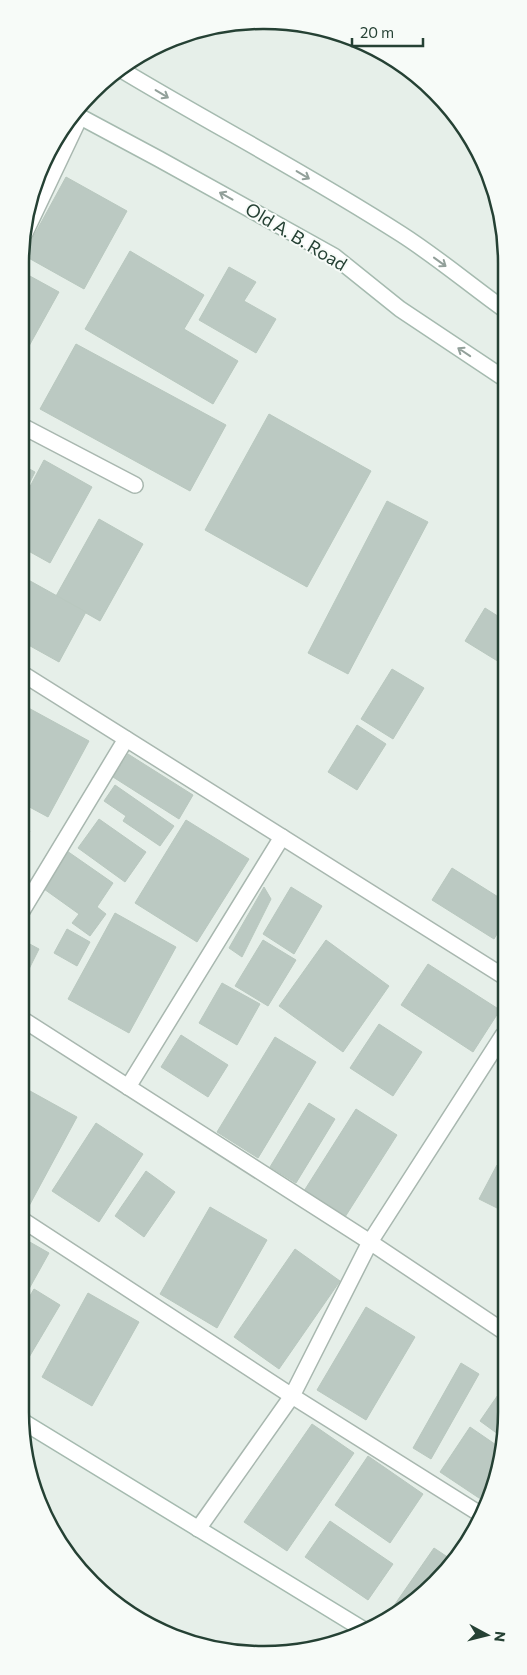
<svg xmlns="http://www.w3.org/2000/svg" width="527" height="1675" font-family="Commissioner,sans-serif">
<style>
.building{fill:#bbc9c2;stroke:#b9c8bf}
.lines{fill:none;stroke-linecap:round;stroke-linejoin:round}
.street-casing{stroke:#a8b7af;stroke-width:18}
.secondary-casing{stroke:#a5baaf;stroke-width:18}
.street{stroke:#fff;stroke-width:15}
.secondary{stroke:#fff;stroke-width:15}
.oneway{stroke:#92a09a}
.labels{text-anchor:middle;stroke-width:4;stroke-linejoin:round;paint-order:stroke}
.street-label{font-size:18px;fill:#254134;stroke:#f7fbf8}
.rim{fill:none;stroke:#254134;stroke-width:2.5}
</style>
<rect width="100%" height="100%" fill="#e6efe9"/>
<g class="building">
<path d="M66,177L127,211L84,289L25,256V252Z"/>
<path d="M130,251L204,295L184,329L238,361L213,404L85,329Z"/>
<path d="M229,267L256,282L244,301L276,319L256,353L199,320Z"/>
<path d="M28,275L59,292L24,355V282Z"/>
<path d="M76,344L226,425L190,491L40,409Z"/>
<path d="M269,414L371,471L307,587L205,530Z"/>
<path d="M44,460L92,487L50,563L23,548L24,498Z"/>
<path d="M24,466L35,472L24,494Z"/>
<path d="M387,501L428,522L348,674L308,653Z"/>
<path d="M99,519L143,544L100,621L56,596Z"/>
<path d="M23,577L86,612L59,662L23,642Z"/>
<path d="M485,608L504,620V665L465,641Z"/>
<path d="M392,669L424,688L393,739L361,719Z"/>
<path d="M23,705L89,741L48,817L22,803Z"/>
<path d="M357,725L386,744L357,790L328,772Z"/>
<path d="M128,754L193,795L179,819L113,777Z"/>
<path d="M115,785L174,826L160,846L123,821L126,816L104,801Z"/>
<path d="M99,819L146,852L125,882L78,848Z"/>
<path d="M186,820L249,859L197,942L135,903Z"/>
<path d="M22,827L30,831L22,845Z"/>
<path d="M67,851L113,883L97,907L106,914L90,936L72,923L79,914L44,889Z"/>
<path d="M452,868L503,900V924L494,939L432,900Z"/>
<path d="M264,887L271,899L242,957L229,948Z"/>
<path d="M291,887L322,906L294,954L263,934Z"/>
<path d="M115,913L176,947L129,1033L68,999Z"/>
<path d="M67,929L90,942L77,966L54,953Z"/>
<path d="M263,940L296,960L268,1006L235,986Z"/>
<path d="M326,940L389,986L343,1052L279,1006Z"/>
<path d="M26,942L39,949L29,969L22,965V950Z"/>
<path d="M428,964L500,1010L473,1052L401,1005Z"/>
<path d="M222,983L260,1004L237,1045L199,1023Z"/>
<path d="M379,1024L422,1052L393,1096L350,1068Z"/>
<path d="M181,1035L228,1065L208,1097L161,1067Z"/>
<path d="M275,1037L316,1062L258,1158L217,1132Z"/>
<path d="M21,1086L77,1117L29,1206L21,1201Z"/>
<path d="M309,1103L335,1119L296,1183L270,1167Z"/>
<path d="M356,1109L397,1135L345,1217L304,1191Z"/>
<path d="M96,1123L143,1154L99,1222L52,1191Z"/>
<path d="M497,1165L503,1168V1211L479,1199Z"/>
<path d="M146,1171L175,1192L144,1237L115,1216Z"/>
<path d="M210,1207L267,1240L217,1328L160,1294Z"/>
<path d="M21,1237L49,1253L20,1305Z"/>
<path d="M295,1249L340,1281L279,1369L234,1337Z"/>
<path d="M34,1289L60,1305L25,1364L20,1361V1313Z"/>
<path d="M88,1293L139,1322L92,1406L42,1377Z"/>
<path d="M366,1307L415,1337L366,1420L317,1390Z"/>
<path d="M461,1363L479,1374L431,1459L413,1448Z"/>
<path d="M500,1392L502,1394V1437L480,1421Z"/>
<path d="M312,1424L354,1453L287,1551L244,1522Z"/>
<path d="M470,1427L502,1449V1459L485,1502L440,1472Z"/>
<path d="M368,1456L423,1494L390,1543L335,1505Z"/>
<path d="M330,1521L393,1564L368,1600L305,1557Z"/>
<path d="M434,1548L452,1560L400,1612L393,1607Z"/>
</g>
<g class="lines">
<g class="street-casing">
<g id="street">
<path d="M25,233L80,117"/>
<path d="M24,427L135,485"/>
<path d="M23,674L503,976"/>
<path d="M22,911L126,739"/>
<path d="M22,1019L370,1242L503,1331"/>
<path d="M128,1087L282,837"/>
<path d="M21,1219L292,1396L480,1514"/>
<path d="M198,1529L292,1396L370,1242L503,1035"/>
</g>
</g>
<g class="secondary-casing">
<g id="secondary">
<path d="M120,69C213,125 310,175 401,234C437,257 470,285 505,310"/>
<path d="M75,114L159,159L334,256L400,309L505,379"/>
<path d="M22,1421L364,1630"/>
</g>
</g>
<use href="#street" class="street"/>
<use href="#secondary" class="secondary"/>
</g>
<defs><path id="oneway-shaft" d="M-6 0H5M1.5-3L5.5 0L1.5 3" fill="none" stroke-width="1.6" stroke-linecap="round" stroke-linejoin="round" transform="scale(1.25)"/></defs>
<g class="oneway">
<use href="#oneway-shaft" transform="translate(162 94) rotate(31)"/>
<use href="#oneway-shaft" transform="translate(303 175) rotate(31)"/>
<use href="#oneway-shaft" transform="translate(226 196) rotate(-151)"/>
<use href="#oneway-shaft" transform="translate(440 262) rotate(36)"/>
<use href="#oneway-shaft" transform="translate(464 352) rotate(-146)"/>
</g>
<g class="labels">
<g class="street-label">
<text transform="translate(296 237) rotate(31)" y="6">Old A. B. Road</text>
</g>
</g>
<path d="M0 0H527V1675H0ZM263 29H264A234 234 0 0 1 498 263V1412A234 234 0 0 1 264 1646H263A234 234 0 0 1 29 1412V263A234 234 0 0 1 263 29Z" fill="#f7fbf8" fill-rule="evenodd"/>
<path class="rim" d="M263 29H264A234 234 0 0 1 498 263V1412A234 234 0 0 1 264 1646H263A234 234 0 0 1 29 1412V263A234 234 0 0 1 263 29Z"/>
<g transform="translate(487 1635) rotate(97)" stroke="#f7fbf8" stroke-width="4" paint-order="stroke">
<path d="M0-4L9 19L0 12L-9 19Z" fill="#254134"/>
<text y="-8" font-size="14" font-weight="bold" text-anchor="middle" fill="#254134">N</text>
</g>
<path d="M352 38v8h71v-8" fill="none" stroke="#254134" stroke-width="2.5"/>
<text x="360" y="38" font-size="15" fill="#254134" stroke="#f7fbf8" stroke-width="4" paint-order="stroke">20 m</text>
</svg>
